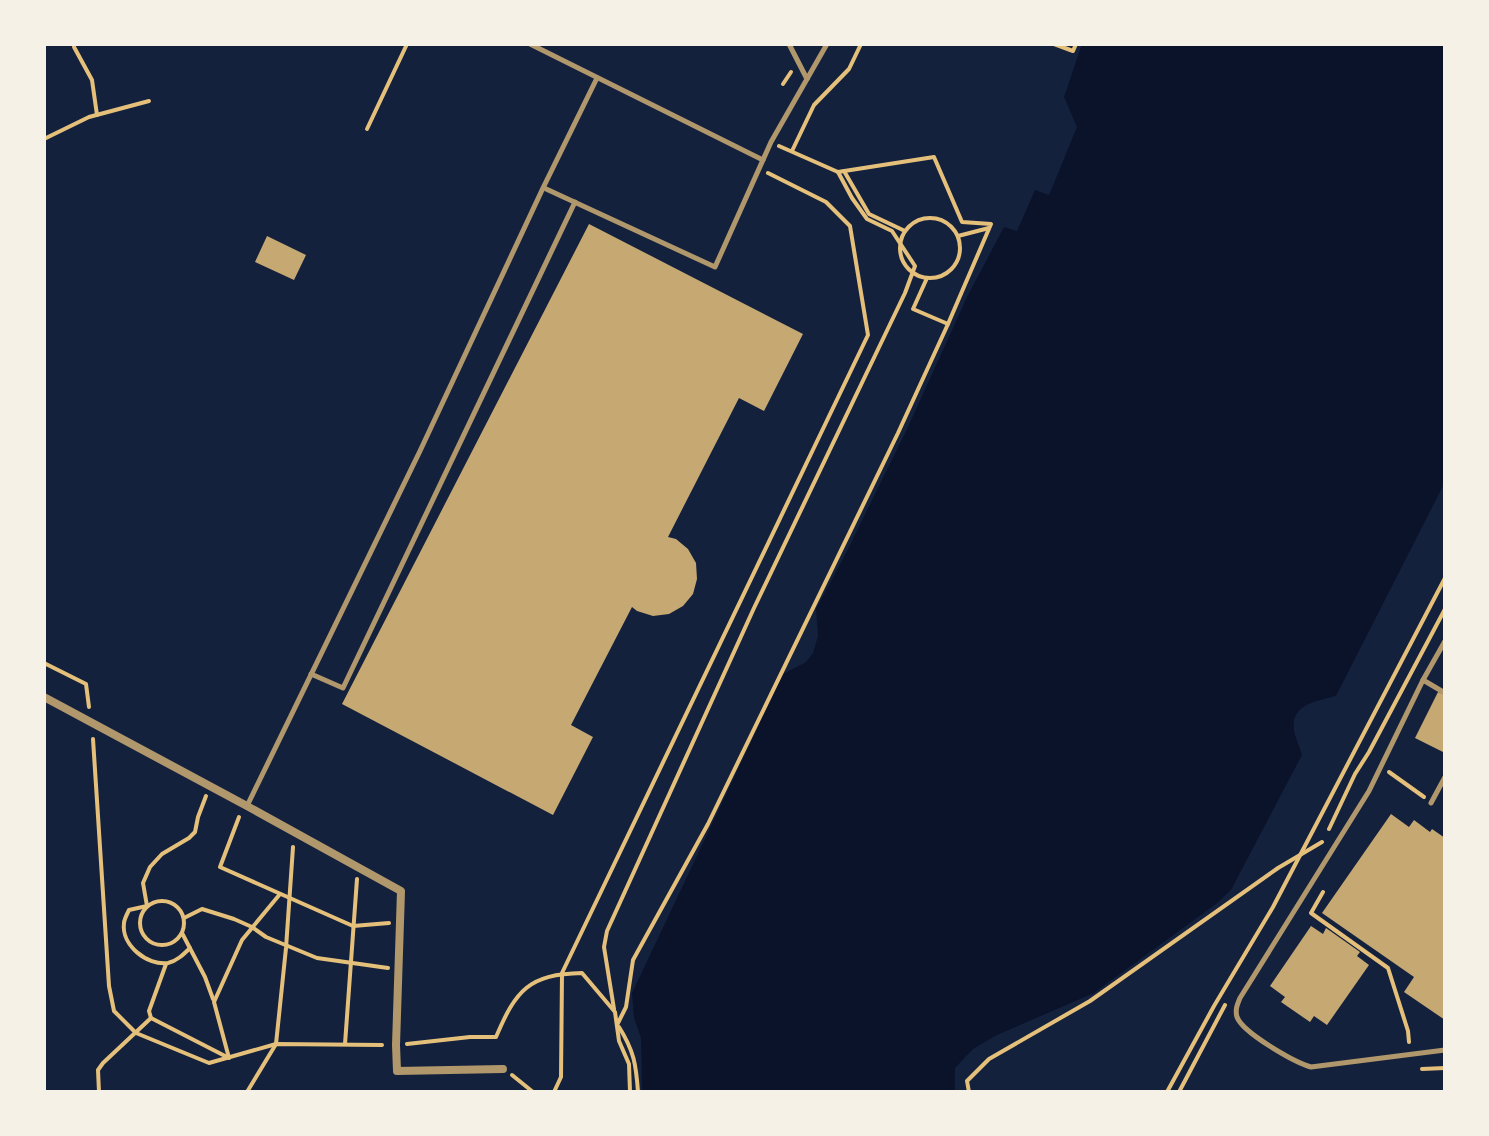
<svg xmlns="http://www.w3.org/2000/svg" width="1489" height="1136" font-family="'Work Sans',sans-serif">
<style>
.water{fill:#0b132b}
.building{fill:#c6a872}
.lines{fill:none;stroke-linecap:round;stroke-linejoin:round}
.path{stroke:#e5c07b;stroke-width:4}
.service{stroke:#b1986c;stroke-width:5}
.minor{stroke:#b1986c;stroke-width:8}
</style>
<rect width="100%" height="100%" fill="#14213d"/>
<path class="water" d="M1082,44H1445V482L1336,696C1318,701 1290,704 1294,730C1295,738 1300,747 1302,755L1231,890L1216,904L1094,993L997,1035L973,1049L955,1068V1092H642L641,1038L634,1018L632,993L783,674L806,662L813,653L818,636L816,609L846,553L907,429L967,297L1004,227L1017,231L1035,190L1049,195L1077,127L1064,97Z"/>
<g class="building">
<path d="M589,224L803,334L764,411L739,398L668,537L676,539L688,549L696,563L697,579L693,594L683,606L669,614L653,616L637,611L632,607L571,725L593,737L553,815L342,704Z"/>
<path d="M267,236L306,255L294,280L255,262Z"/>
<path d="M1438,692L1445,695V753L1415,738Z"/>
<path d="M1391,814L1409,827L1414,820L1430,832L1432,829L1445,838V1020L1404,992L1414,977L1322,913Z"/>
<path d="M1311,926L1323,934L1326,928L1360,952L1357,956L1369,965L1327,1025L1314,1016L1310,1022L1281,1002L1285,997L1270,986Z"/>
</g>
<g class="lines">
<g class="path">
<path d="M1054,44L1073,51L1076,44"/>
<path d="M74,47L92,80L97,115"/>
<path d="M783,84L791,72"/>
<path d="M367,129L407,44"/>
<path d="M44,139L89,117L149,101"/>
<path d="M792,151L814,105L849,69L861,44"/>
<path d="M844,171L869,214L905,231"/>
<circle cx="930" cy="248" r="30"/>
<path d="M958,236L989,228"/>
<path d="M927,278L913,309L948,324"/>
<path d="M44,663L86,684L89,707"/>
<path d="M93,739L109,986L114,1011L136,1033L209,1063L276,1044L382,1045"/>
<path d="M1389,772L1424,797"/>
<path d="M239,817L220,867L353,926L389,923"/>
<path d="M1329,829L1355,774L1369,752L1445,609"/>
<path d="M1323,892L1311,913L1388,968L1408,1031L1409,1042"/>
<circle cx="162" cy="923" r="22"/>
<path d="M184,918L202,909L234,919L252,927L266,937L317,958L388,968"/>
<path d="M182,933L205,977L213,999"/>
<path d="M190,948C184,954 177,961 168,963C147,966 121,945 124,923C124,920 128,912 129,910L147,906L143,883L150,867L162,854L189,838L195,832L198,817L206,796"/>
<path d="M166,964L149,1011L151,1018L227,1057"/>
<path d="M614,1009L604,947L607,931L754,608L905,293L915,266L892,231L867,219L852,198L838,172"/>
<path d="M617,1025L626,1007L633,960L708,824L898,433L948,324L991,224L962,222L934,157L838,172L779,146"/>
<path d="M619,1027C634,1051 636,1064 638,1092"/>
<path d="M345,1044L357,879"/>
<path d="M407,1044L470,1037H496C516,990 529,974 582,973L615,1012L619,1041L629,1064L630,1092"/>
<path d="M229,1058L214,1002L242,940L280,894"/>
<path d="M1422,1069L1445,1068"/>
<path d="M512,1075L533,1092"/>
<path d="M99,1092L98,1070L103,1063L151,1018"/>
<path d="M247,1092L276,1044L286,948L293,847"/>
<path d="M554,1092L561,1077L562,973L868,335L850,226L826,202L768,173"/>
<path d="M969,1092L967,1081L989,1059L1090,1001L1278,868L1322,842"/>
<path d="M1167,1092L1214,1006L1273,907L1445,578"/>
<path d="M1179,1092L1225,1005"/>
</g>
<g class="service">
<path d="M530,44L763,160"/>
<path d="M789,44L807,79"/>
<path d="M544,188L715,267L771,142L827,44"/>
<path d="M1445,641L1423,680L1369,791L1240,998C1237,1005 1235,1010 1237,1017C1243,1033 1294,1062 1311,1067L1445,1050"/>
<path d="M311,674L343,688L575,202"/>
<path d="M1423,680L1445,693"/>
<path d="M1431,803L1445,777"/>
<path d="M247,806L420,451L543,188L597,78"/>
</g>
<path class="minor" d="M44,697L247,806L401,891L396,1045L397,1071L503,1069"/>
</g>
<rect width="1489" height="1136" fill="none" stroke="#f6f1e7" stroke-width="92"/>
</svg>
